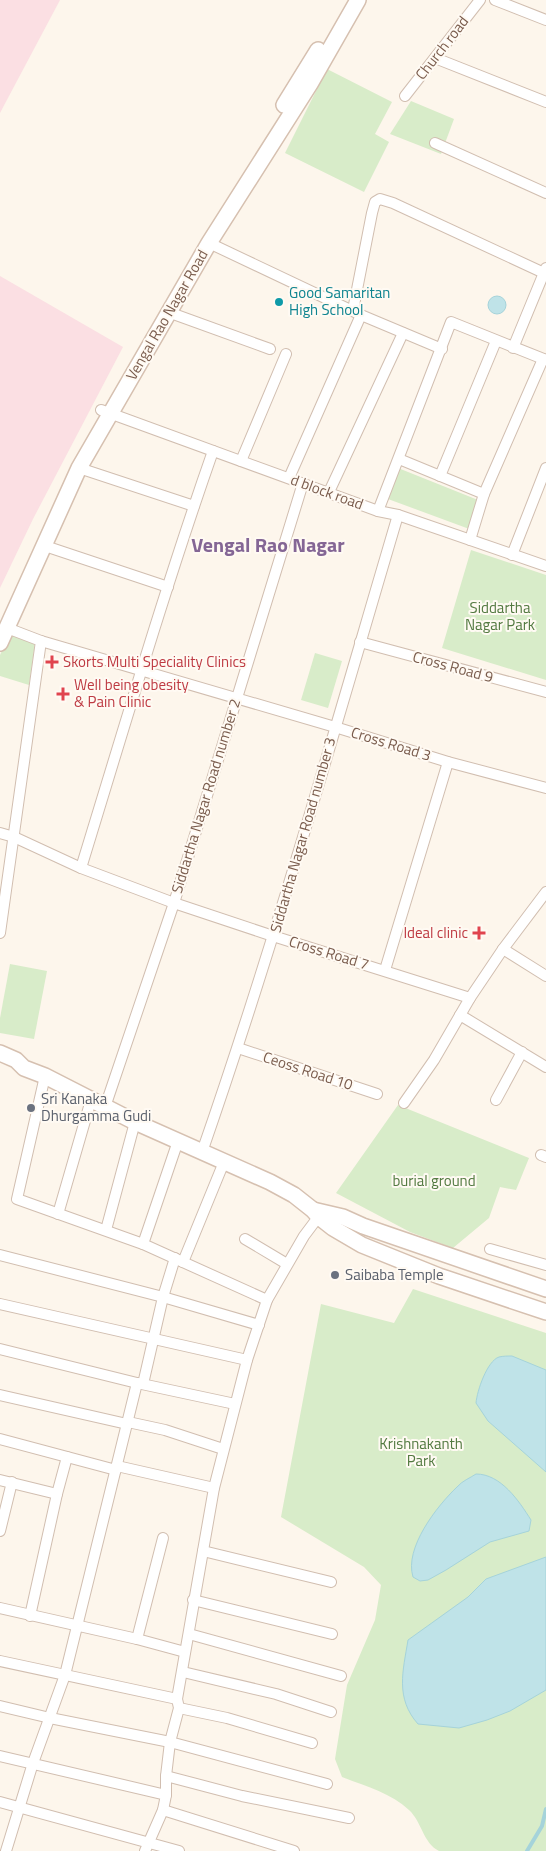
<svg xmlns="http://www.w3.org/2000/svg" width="546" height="1851" font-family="'Titillium Web',sans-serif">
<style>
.medical{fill:#fbdfe3}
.green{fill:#d8ecc9}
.water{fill:#bfe3e8;stroke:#a5d3da}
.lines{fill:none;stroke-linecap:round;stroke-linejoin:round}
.stream{stroke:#a5d3da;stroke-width:4}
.minor-casing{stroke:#d1beb0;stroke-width:12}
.secondary-casing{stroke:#d6c0b0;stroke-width:18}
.minor{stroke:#fff;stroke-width:10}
.secondary{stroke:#fff;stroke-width:15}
.culture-dot{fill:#0f9aa8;stroke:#fffaf3;stroke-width:2}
.health-dot{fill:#e0444e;stroke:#fffaf3;stroke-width:2}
.worship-dot{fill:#6b7280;stroke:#fffaf3;stroke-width:2}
.labels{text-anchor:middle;stroke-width:4;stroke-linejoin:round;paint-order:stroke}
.street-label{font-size:15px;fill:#7a5c4d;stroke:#fffaf3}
.culture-label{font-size:15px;fill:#0d838f;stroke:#fffaf3;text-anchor:start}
.park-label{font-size:15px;fill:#537a41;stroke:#fffaf3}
.health-label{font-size:15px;fill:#be3a42;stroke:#fffaf3;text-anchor:start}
.worship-label{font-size:15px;fill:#5b616d;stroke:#fffaf3;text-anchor:start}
.district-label{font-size:20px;font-weight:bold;fill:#846695;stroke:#fffaf3}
</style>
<rect width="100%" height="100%" fill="#fdf6ec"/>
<g class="medical">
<path d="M0,0H60L0,113Z"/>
<path d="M0,276L123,347L33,519L0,588Z"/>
</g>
<g class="green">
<path d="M327,69L392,102L375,134L389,142L364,192L285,153Z"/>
<path d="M411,101L454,119L441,154L390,134Z"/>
<path d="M398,468L478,500L472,530L388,499Z"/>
<path d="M471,550L546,575V680L442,648Z"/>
<path d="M10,634L35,643L29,685L0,676V655Z"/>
<path d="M315,653L342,661L328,708L301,700Z"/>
<path d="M10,964L47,971L34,1039L0,1033V1018Z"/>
<path d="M398,1105L529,1158L516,1190L500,1187L489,1218L453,1248L410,1232L336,1193Z"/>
<path d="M413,1289L546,1333V1851H439C423,1843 422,1822 409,1810C391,1793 365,1786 342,1777L335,1759L347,1685L375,1620L381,1585L364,1567L281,1517L321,1304L394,1323Z"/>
</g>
<g class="water">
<circle cx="497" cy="305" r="9"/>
<path d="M512,1356L546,1370V1472L488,1421L476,1403C477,1391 487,1361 499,1357C503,1356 508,1356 512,1356Z"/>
<path d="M476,1474C501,1474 519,1501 531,1520L529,1531L490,1542L446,1570L428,1580L420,1581L413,1577C404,1548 437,1506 457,1487C462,1481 470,1478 476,1474Z"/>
<path d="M546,1557V1690L510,1711L487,1720L459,1728L418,1724C395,1698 403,1671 408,1640L468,1597L486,1579Z"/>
</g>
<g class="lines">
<path class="stream" d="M527,1851L542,1826L546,1809"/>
<g class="minor-casing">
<g id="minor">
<path d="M495,0L546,20"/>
<path d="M435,58L546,102"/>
<path d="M405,96L480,0"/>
<path d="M435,143L546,193"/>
<path d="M209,243L361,315L442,349"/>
<path d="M353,310L372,213L375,202L380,199L393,203L544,273"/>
<path d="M168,312L270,349"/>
<path d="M513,348L546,268"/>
<path d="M101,410L378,511L398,515L546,566"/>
<path d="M399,459L484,494"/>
<path d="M241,461L286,354"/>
<path d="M79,468L194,506"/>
<path d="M440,476L496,341"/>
<path d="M289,478L361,315"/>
<path d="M329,492L403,333"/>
<path d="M378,511L451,322L546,360"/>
<path d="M470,540L484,494L543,359"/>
<path d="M45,546L168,587"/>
<path d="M512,555L546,468"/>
<path d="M41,641L335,727L448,762L546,788"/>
<path d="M360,642L546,692"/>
<path d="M0,833L14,837L81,868L174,903L273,936L470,998"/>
<path d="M81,868C124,728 165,588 213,451"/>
<path d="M0,933L41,641L7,628"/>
<path d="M503,949L546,976"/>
<path d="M385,970L448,762"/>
<path d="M460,1015L546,1067"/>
<path d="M238,1048L377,1094"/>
<path d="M45,1076L17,1199L143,1244L267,1300"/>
<path d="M496,1100L522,1052"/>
<path d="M404,1103L434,1060L470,998L503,949L546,892"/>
<path d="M105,1107L174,903L303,483"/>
<path d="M202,1152C275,942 335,728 398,515"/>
<path d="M541,1155L546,1157"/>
<path d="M58,1214L91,1100"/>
<path d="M106,1230L135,1122"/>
<path d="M245,1239L287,1264"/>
<path d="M143,1244L178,1141"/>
<path d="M490,1249L546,1265"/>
<path d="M0,1255L163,1297L259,1325"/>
<path d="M183,1262L224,1162"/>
<path d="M0,1304L247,1360"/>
<path d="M0,1349L137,1383L235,1404"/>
<path d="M143,1384L163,1297L175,1258"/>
<path d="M0,1395L127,1424"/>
<path d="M128,1422L165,1430L223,1449"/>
<path d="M0,1439L116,1470"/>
<path d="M117,1466L214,1488"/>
<path d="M0,1480L57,1494"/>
<path d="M0,1531L12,1482"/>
<path d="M203,1551L331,1582"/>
<path d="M193,1600L332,1634"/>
<path d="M0,1608L137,1639L185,1652"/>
<path d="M30,1616L57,1494L67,1457"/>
<path d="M189,1634L341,1676"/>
<path d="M137,1639L163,1538"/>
<path d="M0,1661L177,1699"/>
<path d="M183,1672L276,1694L331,1712"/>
<path d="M0,1706L50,1718L170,1742L327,1784"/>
<path d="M179,1708L227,1718L312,1743"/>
<path d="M0,1756L166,1795"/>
<path d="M166,1776L242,1796L349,1818"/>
<path d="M0,1802L179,1851"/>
<path d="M163,1810L294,1851"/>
<path d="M6,1851L33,1763L65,1675L137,1383"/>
<path d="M145,1851L163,1810L166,1795V1776L170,1742L179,1708L177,1699L214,1488L247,1360L267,1300L304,1236L322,1212"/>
</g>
</g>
<g class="secondary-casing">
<g id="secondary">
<path d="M284,105L318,50"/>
<path d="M0,643L79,468L209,243L310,84L358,0"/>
<path d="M0,1053L16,1060L24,1068L45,1076L135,1122L270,1182L294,1195L313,1210L319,1217L333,1228L362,1245L439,1276L546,1312"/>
<path d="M313,1210L343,1217L363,1226L546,1289"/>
</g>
</g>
<use href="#minor" class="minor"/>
<use href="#secondary" class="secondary"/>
</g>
<circle class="culture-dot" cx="279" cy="302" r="5"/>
<g class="health-dot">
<path d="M49.5 654.5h5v5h5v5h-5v5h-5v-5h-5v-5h5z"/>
<path d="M60.5 686.5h5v5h5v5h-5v5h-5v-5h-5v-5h5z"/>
<path d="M476.5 925.5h5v5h5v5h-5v5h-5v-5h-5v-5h5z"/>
</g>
<g class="worship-dot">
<circle cx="31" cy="1108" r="5"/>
<circle cx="335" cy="1275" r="5"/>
</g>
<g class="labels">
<g class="street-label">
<text transform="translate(442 48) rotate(-52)" y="5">Church road</text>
<text transform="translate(167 315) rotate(-60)" y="5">Vengal Rao Nagar Road</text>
<text transform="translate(327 492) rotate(20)" y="5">d block road</text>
<text transform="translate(453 667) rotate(15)" y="5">Cross Road 9</text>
<text transform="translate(391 744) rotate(17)" y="5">Cross Road 3</text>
<text transform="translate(206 796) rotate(-73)" y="5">Siddartha Nagar Road number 2</text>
<text transform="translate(303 835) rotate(-74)" y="5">Siddartha Nagar Road number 3</text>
<text transform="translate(329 953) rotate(17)" y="5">Cross Road 7</text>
<text transform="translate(308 1071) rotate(18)" y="5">Ceoss Road 10</text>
</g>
<g class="culture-label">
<text x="289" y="298">Good Samaritan<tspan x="289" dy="17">High School</tspan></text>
</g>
<g class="park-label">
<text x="500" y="613">Siddartha<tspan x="500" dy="17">Nagar Park</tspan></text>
<text x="434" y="1186">burial ground</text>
<text x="421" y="1449">Krishnakanth<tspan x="421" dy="17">Park</tspan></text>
</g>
<g class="health-label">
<text x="63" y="667">Skorts Multi Speciality Clinics</text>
<text x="74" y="690">Well being obesity<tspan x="74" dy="17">&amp; Pain Clinic</tspan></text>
<text x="468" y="938" text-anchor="end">Ideal clinic</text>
</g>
<g class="worship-label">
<text x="41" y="1104">Sri Kanaka<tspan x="41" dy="17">Dhurgamma Gudi</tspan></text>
<text x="345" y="1280">Saibaba Temple</text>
</g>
<g class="district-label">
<text x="268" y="552">Vengal Rao Nagar</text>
</g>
</g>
</svg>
